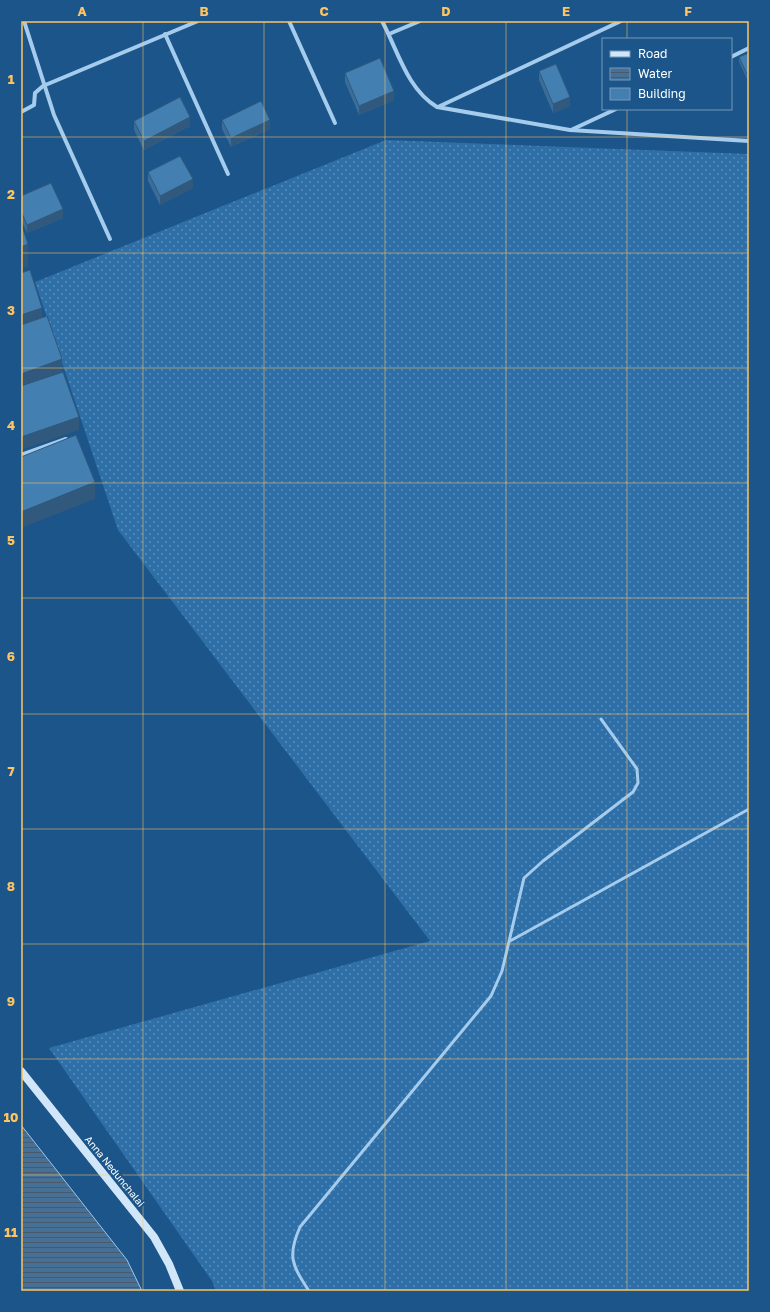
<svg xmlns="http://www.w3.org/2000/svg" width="770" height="1312" font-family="'Golos Text',sans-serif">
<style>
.grass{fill:url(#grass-dots)}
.water{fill:url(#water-rules);stroke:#98c8ef}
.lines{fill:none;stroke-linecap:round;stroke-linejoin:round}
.lane{stroke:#a5cced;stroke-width:3}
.street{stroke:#a5cced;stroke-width:4}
.secondary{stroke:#d2e6f9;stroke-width:8}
.wall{fill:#3a6d99}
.shaded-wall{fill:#30597d}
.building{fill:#447fb2;stroke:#30597d}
.grid{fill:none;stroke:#fec462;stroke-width:1;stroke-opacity:0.55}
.labels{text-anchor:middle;stroke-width:4;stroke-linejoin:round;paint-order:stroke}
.street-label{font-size:10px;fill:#fff;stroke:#1b558a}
.neatline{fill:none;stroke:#fec462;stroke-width:1.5}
.grid-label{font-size:13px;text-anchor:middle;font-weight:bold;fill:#fec462}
</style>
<defs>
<pattern id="grass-dots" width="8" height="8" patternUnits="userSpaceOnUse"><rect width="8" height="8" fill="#2e6fa8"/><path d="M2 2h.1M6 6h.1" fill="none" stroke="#588cb9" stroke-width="1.8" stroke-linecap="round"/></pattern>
<pattern id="water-rules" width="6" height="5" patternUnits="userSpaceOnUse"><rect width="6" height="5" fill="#477097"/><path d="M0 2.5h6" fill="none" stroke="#4a5a6a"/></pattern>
</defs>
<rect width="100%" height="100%" fill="#1b558a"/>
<path class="grass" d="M386,140L749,154V1291H216L212,1281L49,1048L430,941L118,530L35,282Z"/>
<path class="water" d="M21,1125L127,1260L142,1291H21Z"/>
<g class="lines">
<g class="lane">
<path d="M510,941L749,809"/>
<path d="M309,1291C292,1265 287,1256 300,1227L491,996L502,971L524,878L543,861L633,792L638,783L637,769L601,719"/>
</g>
<g class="street">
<path d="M24,21L54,115L110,239"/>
<path d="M289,21L335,123"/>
<path d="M382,21C398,51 407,89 437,107L570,130L749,141"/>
<path d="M165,34L228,174"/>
<path d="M389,34L420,21"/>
<path d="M731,57L749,48"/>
<path d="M438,107L621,21"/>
<path d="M21,112L34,105L35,93L43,86L198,21"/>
<path d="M571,130L616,109"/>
<path d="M21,455L66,439"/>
</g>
<path class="secondary" d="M21,1071L154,1237L169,1264L180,1291"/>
</g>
<g class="wall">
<path d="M749,53V80L748,81L739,62V57Z"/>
<path d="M539,71L570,106L553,113L539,80Z"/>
<path d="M345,73L394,100L359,115L345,82Z"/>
<path d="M748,81H749V93L748,90Z"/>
<path d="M222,120L270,129L231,147L222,129Z"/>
<path d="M134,121L190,126L144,150L134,130Z"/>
<path d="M148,172L193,188L160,205L148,181Z"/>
<path d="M21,196L63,218L27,233L21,220Z"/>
</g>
<g class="shaded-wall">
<path d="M749,75V80L748,81V76Z"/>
<path d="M394,91V100L359,115V106Z"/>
<path d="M570,97V106L553,113V104Z"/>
<path d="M190,117V126L144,150V141Z"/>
<path d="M270,120V129L231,147V138Z"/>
<path d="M193,179V188L160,205V196Z"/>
<path d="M63,209V218L27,233V225Z"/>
<path d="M28,244V267L21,269V247Z"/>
<path d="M42,308V321L21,328V315Z"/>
<path d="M62,359V372L21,386V374Z"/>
<path d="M79,417V430L21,450V437Z"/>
<path d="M95,482V499L21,528V512Z"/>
</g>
<g class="building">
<path d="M749,53V75L748,76L739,57Z"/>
<path d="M380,58L394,91L359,106L345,73Z"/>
<path d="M556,64L570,97L553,104L539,71Z"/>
<path d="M180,97L190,117L144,141L134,121Z"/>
<path d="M261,101L270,120L231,138L222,120Z"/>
<path d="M180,156L193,179L160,196L148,172Z"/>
<path d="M51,183L63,209L27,225L21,211V196Z"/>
<path d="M21,223L28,244L21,247Z"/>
<path d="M30,270L42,308L21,315V273Z"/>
<path d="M47,316L62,359L21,374V325Z"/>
<path d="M63,372L79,417L21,437V386Z"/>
<path d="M76,435L95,482L21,512V457Z"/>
</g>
<path class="grid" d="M143,21V1291M264,21V1291M385,21V1291M506,21V1291M627,21V39M627,109V1291M21,137H749M21,253H749M21,368H749M21,483H749M21,598H749M21,714H749M21,829H749M21,944H749M21,1059H749M21,1175H749"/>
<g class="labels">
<g class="street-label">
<text transform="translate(115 1171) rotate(51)" y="4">Anna Nedunchalai</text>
</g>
</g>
<rect width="770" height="1312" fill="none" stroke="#1b558a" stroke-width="44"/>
<rect x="602" y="38" width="130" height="72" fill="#1b558a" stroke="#7699b9"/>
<rect x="610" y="51" width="20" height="6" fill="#d2e6f9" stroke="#7699b9"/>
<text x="638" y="58" font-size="12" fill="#ffffff">Road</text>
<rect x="610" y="68" width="20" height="12" fill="url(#water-rules)" stroke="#7699b9"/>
<text x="638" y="78" font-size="12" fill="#ffffff">Water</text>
<rect x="610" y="88" width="20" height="12" fill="#447fb2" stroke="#7699b9"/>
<text x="638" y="98" font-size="12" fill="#ffffff">Building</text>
<rect x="22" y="22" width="726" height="1268" class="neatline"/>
<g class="grid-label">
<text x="82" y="16">A</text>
<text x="204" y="16">B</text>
<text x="324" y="16">C</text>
<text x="446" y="16">D</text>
<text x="566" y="16">E</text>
<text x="688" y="16">F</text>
<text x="11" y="84">1</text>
<text x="11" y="199">2</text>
<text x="11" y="315">3</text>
<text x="11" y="430">4</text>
<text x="11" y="545">5</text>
<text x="11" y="661">6</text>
<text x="11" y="776">7</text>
<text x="11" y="891">8</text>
<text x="11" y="1006">9</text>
<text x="11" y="1122">10</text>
<text x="11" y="1237">11</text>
</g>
</svg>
